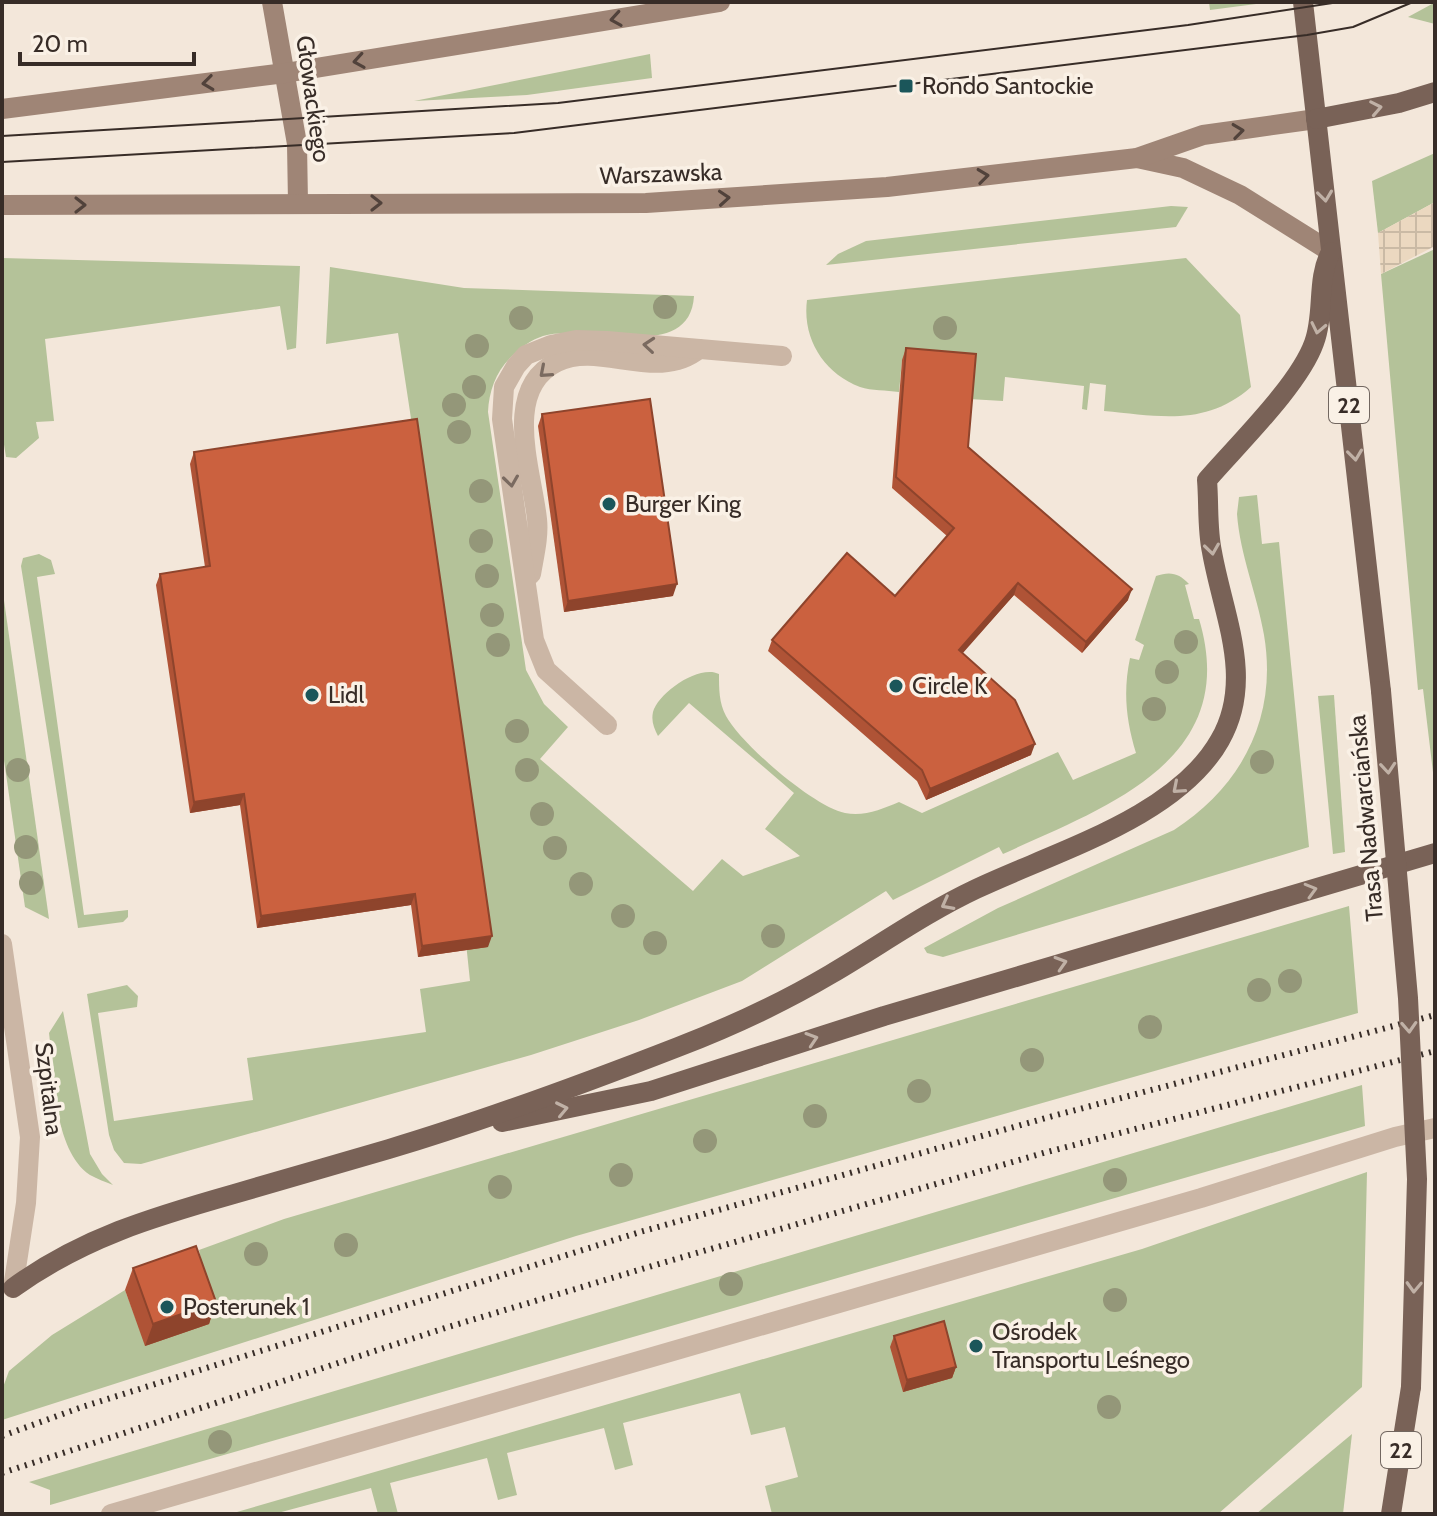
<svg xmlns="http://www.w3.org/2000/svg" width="1437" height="1516" font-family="Cabin,sans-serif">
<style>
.green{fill:#b4c299}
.plaza{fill:url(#plaza-grid)}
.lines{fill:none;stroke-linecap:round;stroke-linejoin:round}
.lane{stroke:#cbb6a5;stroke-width:20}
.street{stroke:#cbb6a5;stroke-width:20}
.secondary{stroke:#9f8576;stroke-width:20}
.primary{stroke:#796257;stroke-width:20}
.tram{stroke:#372c27;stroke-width:2}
.rail{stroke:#372c27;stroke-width:6;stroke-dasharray:2 6;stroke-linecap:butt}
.primary-bridge{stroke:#796257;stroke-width:20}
.tree{fill:#949779}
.wall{fill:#af5336}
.shaded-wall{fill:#8e442c}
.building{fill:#cb613f;stroke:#8e442c;stroke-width:2}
.oneway{stroke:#51423b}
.oneway2{stroke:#c0b1a6}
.oneway3{stroke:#7a6a60}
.poi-dot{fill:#1b565a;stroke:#faf1e6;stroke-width:3}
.labels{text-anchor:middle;stroke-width:7;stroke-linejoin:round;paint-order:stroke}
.shield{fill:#faf1e6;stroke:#726760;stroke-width:2}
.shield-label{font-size:22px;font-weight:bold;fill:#372c27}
.poi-label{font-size:24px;fill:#372c27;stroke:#faf1e6;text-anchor:start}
.street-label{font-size:24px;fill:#372c27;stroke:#faf1e6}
</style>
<defs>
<pattern id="plaza-grid" width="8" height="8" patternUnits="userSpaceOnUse" patternTransform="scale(2)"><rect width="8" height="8" fill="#ebd8c0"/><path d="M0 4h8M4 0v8" fill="none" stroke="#cabaa5"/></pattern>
</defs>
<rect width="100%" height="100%" fill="#f3e7da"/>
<g class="green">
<path d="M1209,2H1255L1256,4L1210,10Z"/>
<path d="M1435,3V24L1408,17L1432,4Z"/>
<path d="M650,54L652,78L527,95L414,101Z"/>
<path d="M1435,153V202L1378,233L1372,181Z"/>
<path d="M1171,206L1188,207L1176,227L826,265L838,254L866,241Z"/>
<path d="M1435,249V789L1423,689L1418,690L1381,274Z"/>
<path d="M2,258L300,266L296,348L287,350L280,306L45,339L54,421L36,422L39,438L16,458L6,457L2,432Z"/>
<path d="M1186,258L1240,315L1251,387C1206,427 1159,416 1104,411L1106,385L1090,383L1087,410L1082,409L1084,386L1005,377L1003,401L969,399L902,360L899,392C886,390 872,391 860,387C824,373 802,339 807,300Z"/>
<path d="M330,267L464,288L694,296C690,365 586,323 543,336C531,340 521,347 512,356C496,371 489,391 488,412L526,670L544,704L568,727L540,759L693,891L722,859L743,876L800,856L765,829L794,793L689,703L658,736C654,728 651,721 653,712C658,693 699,664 719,674C719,689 719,703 726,716C741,744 814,807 845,813C864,817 882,809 899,802L922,813L1058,752L1073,780L1136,753C1126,720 1123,692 1130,658L1139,660L1144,645L1135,640L1156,576C1170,571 1179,573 1189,584L1185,585L1194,619H1199C1242,761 1105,807 1003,854L999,847L893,900L886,891L742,981L639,1020L531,1055L141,1164L124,1163L114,1150L109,1135L87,994L127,985L138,996L137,1007L98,1013L114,1121L253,1100L247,1058L426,1032L420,989L470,981L412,425L398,333L326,344Z"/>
<path d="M1257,495L1262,544L1279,542L1309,847L943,957L927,953L924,948L998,908L1174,830C1242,786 1278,717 1264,635C1257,594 1240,555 1237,514L1239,497Z"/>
<path d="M39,554L51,560L55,574L37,577L84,915L128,910V917L123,922L78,928L21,566L23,558Z"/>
<path d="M2,586L49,919L25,907L2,746Z"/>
<path d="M1334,695L1345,852L1333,854L1318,696Z"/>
<path d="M1349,906L1358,1013L576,1236L2,1420V1390L9,1371L52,1335L125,1290L146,1346L188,1267L201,1259L199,1250L284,1219Z"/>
<path d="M63,1011L90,1154L102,1174L113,1185C106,1182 97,1179 90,1175C53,1150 54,1073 49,1033Z"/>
<path d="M1362,1085L1365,1126L50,1505V1490L29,1482Z"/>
<path d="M1367,1172L1362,1387L1218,1514H772L765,1486L798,1477L785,1427L751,1435L740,1393L623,1423L633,1465L615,1470L604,1428L507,1453L517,1495L498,1500L487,1458L390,1483L398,1514H378L371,1488L274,1514H230L1142,1249Z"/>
<path d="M1352,1434L1343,1514H1256Z"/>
</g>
<path class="plaza" d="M1435,202V246L1381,274L1378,233Z"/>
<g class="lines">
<g class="lane">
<path d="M531,574C534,556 539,537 537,519C532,472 501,389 557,362C600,341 657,383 699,349"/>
<path d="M607,725L546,670L534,640L502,419L504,387L516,366L526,355L551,345L576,340L607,341L782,356"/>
<path d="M111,1514L1201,1198L1395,1137L1435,1128"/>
</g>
<path class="street" d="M2,944L30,1137L26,1203L13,1288"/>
<g class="secondary">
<path d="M272,2L297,144L298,203"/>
<path d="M2,109L285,73L720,2"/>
<path d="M1137,158L1183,168L1240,195L1331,252"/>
<path d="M2,205L646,203L887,187L1137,158L1203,135L1316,119"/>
</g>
<g class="primary">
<path d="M1303,2L1381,691"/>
<path d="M1316,119L1399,103L1435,92"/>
<path d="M502,1122L651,1091L884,1016L1435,853"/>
<path d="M13,1288C82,1238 153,1217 234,1194C286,1179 337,1164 389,1149C486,1120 583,1084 678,1047C730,1027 782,1003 831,974C879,946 925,913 976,889C1054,852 1177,817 1220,740C1255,679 1223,615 1212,552C1207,529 1209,504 1207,480C1238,444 1299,385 1314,343C1325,314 1316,279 1331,252"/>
<path d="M1391,1514L1411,1387"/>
</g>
<g class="tram">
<path d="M2,136L558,103L1188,25L1339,2"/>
<path d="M2,162L514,133L1307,35L1353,27L1413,2"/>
</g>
<g class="rail">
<path d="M2,1436L82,1407L640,1232L1053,1116L1435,1015"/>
<path d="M2,1473L445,1328L662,1263L1047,1152L1435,1051"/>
</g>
<path class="primary-bridge" d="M1381,691L1408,998L1417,1179L1411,1387"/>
</g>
<g class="tree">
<circle cx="665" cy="307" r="12"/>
<circle cx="521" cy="318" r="12"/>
<circle cx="945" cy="328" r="12"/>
<circle cx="477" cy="346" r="12"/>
<circle cx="474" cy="387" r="12"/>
<circle cx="454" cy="405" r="12"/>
<circle cx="459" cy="432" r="12"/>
<circle cx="481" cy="491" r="12"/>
<circle cx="481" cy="541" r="12"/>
<circle cx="487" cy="576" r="12"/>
<circle cx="492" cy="615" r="12"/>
<circle cx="1186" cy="642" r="12"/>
<circle cx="498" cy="645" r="12"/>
<circle cx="1167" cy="672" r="12"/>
<circle cx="1154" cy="709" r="12"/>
<circle cx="517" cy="731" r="12"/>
<circle cx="1262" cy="762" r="12"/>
<circle cx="18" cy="770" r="12"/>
<circle cx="527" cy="770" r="12"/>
<circle cx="542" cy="814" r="12"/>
<circle cx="26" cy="847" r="12"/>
<circle cx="555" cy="848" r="12"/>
<circle cx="31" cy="883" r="12"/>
<circle cx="581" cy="884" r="12"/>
<circle cx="623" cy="916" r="12"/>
<circle cx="773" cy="936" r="12"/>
<circle cx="655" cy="943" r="12"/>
<circle cx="1290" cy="981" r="12"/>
<circle cx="1259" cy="990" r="12"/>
<circle cx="1150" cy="1027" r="12"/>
<circle cx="1032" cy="1060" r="12"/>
<circle cx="919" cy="1091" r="12"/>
<circle cx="815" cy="1116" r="12"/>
<circle cx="705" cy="1141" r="12"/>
<circle cx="621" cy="1175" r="12"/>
<circle cx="1115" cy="1180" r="12"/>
<circle cx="500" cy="1187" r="12"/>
<circle cx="346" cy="1245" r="12"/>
<circle cx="256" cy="1254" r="12"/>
<circle cx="731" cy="1284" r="12"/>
<circle cx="1115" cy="1300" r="12"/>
<circle cx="1109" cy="1407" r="12"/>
<circle cx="220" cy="1442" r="12"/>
</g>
<g class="wall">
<path d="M906,348L968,447L1128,600L1082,653L1014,595L962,653L1031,755L926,800L917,781L768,651L772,640L895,596L947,536L892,488L902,360Z"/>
<path d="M542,414L673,596L564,612L538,426Z"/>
<path d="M194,452L488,947L418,957L411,905L257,928L240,805L190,813L156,585L160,574L205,567L190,464Z"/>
<path d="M133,1268L216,1302L209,1324L145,1346L125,1290Z"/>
<path d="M894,1336L956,1367L952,1378L903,1392L890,1347Z"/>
</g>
<g class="shaded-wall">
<path d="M1018,583L1014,595L955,662L959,650Z"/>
<path d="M677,584L673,596L564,612L568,601Z"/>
<path d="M1132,589L1128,600L1082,653L1086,642Z"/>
<path d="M1035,744L1031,755L926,800L930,789Z"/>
<path d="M244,794L240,805L190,813L194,802Z"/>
<path d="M415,894L411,905L257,928L261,916Z"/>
<path d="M492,936L488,947L418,957L422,946Z"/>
<path d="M216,1302L209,1324L145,1346L153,1324Z"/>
<path d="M956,1367L952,1378L903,1392L907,1380Z"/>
</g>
<g class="building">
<path d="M906,348L976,354L968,447L1132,589L1086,642L1018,583L959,650L1015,700L1035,744L930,789L922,770L772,640L847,553L895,596L954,528L896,477Z"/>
<path d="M650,399L677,584L568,601L542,414Z"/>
<path d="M417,419L492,936L422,946L415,894L261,916L244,794L194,802L160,574L210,566L194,452Z"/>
<path d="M196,1246L216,1302L153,1324L133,1268Z"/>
<path d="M944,1321L956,1367L907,1380L894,1336Z"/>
</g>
<defs><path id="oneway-chevron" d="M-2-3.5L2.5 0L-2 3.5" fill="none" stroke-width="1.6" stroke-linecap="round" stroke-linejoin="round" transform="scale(2)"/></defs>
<g class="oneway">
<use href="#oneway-chevron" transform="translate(616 19) rotate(171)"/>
<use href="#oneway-chevron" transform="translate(359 61) rotate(171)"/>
<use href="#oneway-chevron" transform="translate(208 83) rotate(173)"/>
<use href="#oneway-chevron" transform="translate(1238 131) rotate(-7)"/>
<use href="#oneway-chevron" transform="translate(983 176) rotate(-7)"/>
<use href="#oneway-chevron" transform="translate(724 198) rotate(-4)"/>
<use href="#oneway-chevron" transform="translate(376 203)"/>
<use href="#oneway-chevron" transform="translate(80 205)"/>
</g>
<g class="oneway2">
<use href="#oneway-chevron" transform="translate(1376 108) rotate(-11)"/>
<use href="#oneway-chevron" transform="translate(1325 196) rotate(83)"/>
<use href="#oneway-chevron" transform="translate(1318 328) rotate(102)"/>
<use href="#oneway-chevron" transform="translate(1355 455) rotate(83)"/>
<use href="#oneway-chevron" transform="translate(1212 549) rotate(82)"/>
<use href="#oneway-chevron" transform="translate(1388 768) rotate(85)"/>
<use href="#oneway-chevron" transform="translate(1178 788) rotate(139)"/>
<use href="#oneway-chevron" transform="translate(1311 890) rotate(-16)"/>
<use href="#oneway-chevron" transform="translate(947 904) rotate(152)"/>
<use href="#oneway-chevron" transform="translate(1061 963) rotate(-17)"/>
<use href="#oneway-chevron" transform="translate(1409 1027) rotate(87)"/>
<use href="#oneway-chevron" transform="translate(812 1039) rotate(-18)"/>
<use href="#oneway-chevron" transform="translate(562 1109) rotate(-12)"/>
<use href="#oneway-chevron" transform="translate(1414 1287) rotate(92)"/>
</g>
<g class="oneway3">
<use href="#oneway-chevron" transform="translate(649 345) rotate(-175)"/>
<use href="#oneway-chevron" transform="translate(545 372) rotate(139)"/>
<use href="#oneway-chevron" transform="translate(511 481) rotate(82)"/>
</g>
<g class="poi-dot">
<rect x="898" y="78" width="16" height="16" rx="4"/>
<circle cx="609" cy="504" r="8"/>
<circle cx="896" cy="686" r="8"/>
<circle cx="312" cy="695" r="8"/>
<circle cx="167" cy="1307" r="8"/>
<circle cx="976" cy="1346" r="8"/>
</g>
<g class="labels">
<g class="shield">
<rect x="1329" y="387" width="40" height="36" rx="6"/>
<rect x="1381" y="1432" width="40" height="36" rx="6"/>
</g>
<g class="shield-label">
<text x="1349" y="413">22</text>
<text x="1401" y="1458">22</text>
</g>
<g class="poi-label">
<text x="922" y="94">Rondo Santockie</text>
<text x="625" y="512">Burger King</text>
<text x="912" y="694">Circle K</text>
<text x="328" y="703">Lidl</text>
<text x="183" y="1315">Posterunek 1</text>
<text x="992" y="1340">Ośrodek<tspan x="992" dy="28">Transportu Leśnego</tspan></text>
</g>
<g class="street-label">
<text transform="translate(313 99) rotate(82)" y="8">Głowackiego</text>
<text transform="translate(661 174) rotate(-2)" y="8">Warszawska</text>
<text transform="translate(1366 818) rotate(-95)" y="8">Trasa Nadwarciańska</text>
<text transform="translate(49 1089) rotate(83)" y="8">Szpitalna</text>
</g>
</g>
<rect width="1437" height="1516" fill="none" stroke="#372c27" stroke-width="8"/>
<path d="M20 52v12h174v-12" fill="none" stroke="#372c27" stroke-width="4"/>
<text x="32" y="52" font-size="24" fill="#372c27" stroke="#faf1e6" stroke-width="6" paint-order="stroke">20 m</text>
</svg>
